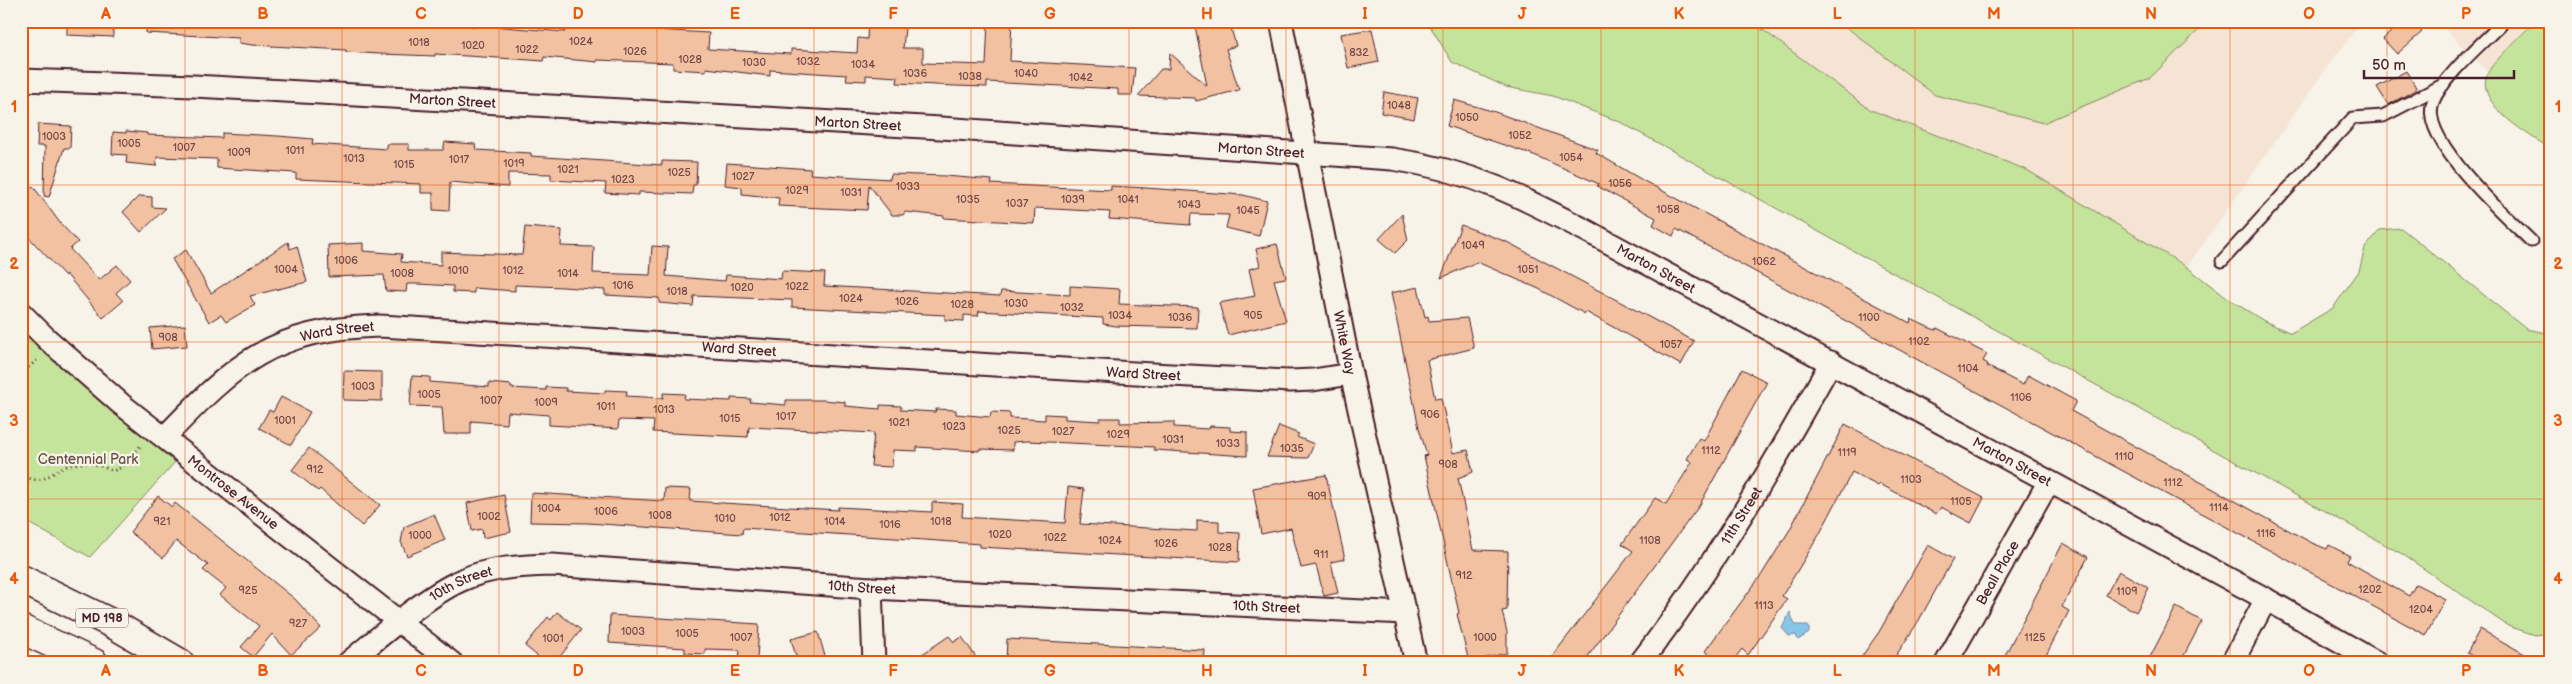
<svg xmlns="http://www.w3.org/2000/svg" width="2572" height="684" font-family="'Balsamiq Sans',sans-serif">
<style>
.built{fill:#f5e4d3}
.green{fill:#c5e49b;stroke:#888263}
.water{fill:#88c6e9;stroke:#6f839d}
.building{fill:#f1c1a1;stroke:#4a1f2b}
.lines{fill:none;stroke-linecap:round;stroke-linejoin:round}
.lane-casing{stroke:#4a1f2b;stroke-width:15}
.street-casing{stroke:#4a1f2b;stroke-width:25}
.primary-casing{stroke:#4a1f2b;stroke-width:31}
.path{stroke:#4a1f2b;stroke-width:3;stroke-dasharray:1 4;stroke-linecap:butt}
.lane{stroke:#f7f3e8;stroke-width:11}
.street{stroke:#f7f3e8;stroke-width:21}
.primary{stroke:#f7f3e8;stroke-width:28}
.grid{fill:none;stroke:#e8590c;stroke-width:1;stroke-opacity:0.55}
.labels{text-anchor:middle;stroke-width:4.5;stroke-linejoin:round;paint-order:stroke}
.number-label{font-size:11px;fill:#744848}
.shield{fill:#f7f3e8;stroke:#7e5f64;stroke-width:1}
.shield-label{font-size:12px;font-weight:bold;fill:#4a1f2b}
.street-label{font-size:14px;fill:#4a1f2b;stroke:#f7f3e8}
.park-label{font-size:14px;fill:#695047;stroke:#f7f3e8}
.neatline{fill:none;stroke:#e8590c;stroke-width:2}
.grid-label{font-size:16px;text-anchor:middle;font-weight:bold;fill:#e8590c}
</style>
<rect width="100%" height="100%" fill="#f7f3e8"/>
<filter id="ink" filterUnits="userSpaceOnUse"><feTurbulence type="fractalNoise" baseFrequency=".02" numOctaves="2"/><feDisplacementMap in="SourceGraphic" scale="10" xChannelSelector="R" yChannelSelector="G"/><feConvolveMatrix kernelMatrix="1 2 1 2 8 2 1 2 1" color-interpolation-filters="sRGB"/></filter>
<g filter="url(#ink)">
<g class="built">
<path d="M1751,21H2363L2330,63L2187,267L2027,170L1871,110Z"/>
<path d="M2437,21H2535L2488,72Z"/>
</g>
<g class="green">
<path d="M1427,21H1751L1871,110L2027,170L2187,267L2227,298L2264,321L2291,333L2333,308L2359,271L2365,248L2380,230L2401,228L2526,329L2547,333L2551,331V633L2535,635L2508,626L2402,554L1620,122L1553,96L1506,87L1452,62Z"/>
<path d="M1838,21H2208L2150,78L2043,123L1935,95Z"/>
<path d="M2535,21H2551V149C2530,135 2472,104 2488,72C2493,62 2525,32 2535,21Z"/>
<path d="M21,325L184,452L90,557L21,519Z"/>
</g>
<path class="water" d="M1790,612L1795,625H1805L1809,627V633L1798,640L1796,635L1789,636L1782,628Z"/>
<g class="building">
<path d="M67,21H113V37L67,35Z"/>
<path d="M146,21L294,24V21H439V24L475,26L476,21H492L491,26L565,32V21L615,25V21L654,23V30L709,33L708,49L791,54V49L857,53L858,38L867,39L868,21H889L888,27L905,28L903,48H923V63L986,65L988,21H1012L1010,61L1135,68L1132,95H1118V89L987,82V87L955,86L897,83L898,77L866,75V81L846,80L847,75L770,70V76L706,68V71L673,69V63L597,60V62L544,57L543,61L530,60L435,54V56L380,54L346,52V50L252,45L239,43V38L146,33Z"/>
<path d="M1194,21H1229L1236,46L1226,49L1239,90L1196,101L1195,98L1138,96L1161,69H1169L1170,53L1207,86Z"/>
<path d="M2403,21H2412L2422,32L2397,54L2383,39Z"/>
<path d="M1372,29L1379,62L1348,68L1341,34Z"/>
<path d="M2406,71L2417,89L2388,105L2377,87Z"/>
<path d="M1384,92L1418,98L1414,119L1381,113Z"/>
<path d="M1454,100L1495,112L1598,150L1596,153L1644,181L1910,323L1911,319L1930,328L1936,330L1937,328L1987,354L1983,361L1988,364L1987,366L2023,385L2028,375L2076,401L2071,411L2312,543L2327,549L2329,545L2350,556L2347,561L2409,596L2416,584L2445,599L2426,635L1676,229L1673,236L1653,225L1656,218L1597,186L1599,184L1534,155L1447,126Z"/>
<path d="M38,124L71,126L70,148H64L49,197L44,196L45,146H37Z"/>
<path d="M126,131L147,133V135L222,138V133L278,136L313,139L312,144L387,149V144H409V150H443L445,142L475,144L476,150L531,153V156L662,165V161L697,162L696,185H693L692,194L639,192V195L605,193L606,183L551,180V174L508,173V187L450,182L449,211L433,210V193H421V184L296,179V173L217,168V159L157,157L156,166L126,163L127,155L112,154L113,132L126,133Z"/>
<path d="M727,163L811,169L810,174L890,179L891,174L946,176L992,180L991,184L1111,190V186L1146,188L1243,195L1267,201L1259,236L1226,228L1229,215L1191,214L1190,225L1109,219L1110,212L1035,208L1034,223L944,218V216L905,212L903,215H892L869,185L867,210L778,206L779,198L742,194V187L725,185Z"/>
<path d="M33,186L60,223L78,242L70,249L97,278L99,280L117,265L130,280L116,293L123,301L103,318L66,274L65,276L21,229V194Z"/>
<path d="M139,196L152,197V207L166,208L141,232L123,212Z"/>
<path d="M1402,214L1408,240L1395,253L1379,239Z"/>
<path d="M1461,225L1507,242L1694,341L1681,365L1586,312L1585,314L1539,289L1477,262L1441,278Z"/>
<path d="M525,227L562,230L561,246L594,247L593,273L650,275L652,246L668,247L666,276L725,281L726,275L781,279L782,271L825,273L824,286L1000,296L1001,291L1070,295V286L1120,289L1119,304L1198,307L1197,328L1116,326L1103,324V318L979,311L978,316L964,315V321L945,320V315L792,307V300L767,299L694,296L693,306L659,303V298L605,295V290L563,287L515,285V291L474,288V293L453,292V286L418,284H407L406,292L386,291L384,275L329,277L328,245L363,243V251L402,254L401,262L441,265V252L522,255Z"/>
<path d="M288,242L290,249L297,246L307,282L250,296L255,305L226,322L221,315L209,322L172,259L186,250L211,293Z"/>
<path d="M1277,244L1286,278L1274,280L1286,321L1228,335L1219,303L1255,296L1249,269L1260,266L1256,249Z"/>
<path d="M1418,287L1425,317L1428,316L1429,321L1467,318L1474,348L1427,360L1435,399L1441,398L1453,453L1468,450L1473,472L1458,478L1473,550L1508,551L1507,610L1502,611L1507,632V653L1469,662L1457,614L1459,613L1424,456L1427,455L1419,428L1391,293Z"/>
<path d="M185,325L187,346L152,349L150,328Z"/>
<path d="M1742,369L1767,382L1699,506L1583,663H1547L1633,551L1622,544L1655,498L1666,504L1692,462L1687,459L1699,438L1704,441Z"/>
<path d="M344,371L382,372V401L343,400Z"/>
<path d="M412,376L430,377V382L489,387V383L511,385V388L546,390V387L566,388V391L605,393V390L627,391L626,396L663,398V393L685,394L684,399L731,401V398L751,399L750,402L786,405V400H823L845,402V406L880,409V405L901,406V410L935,412L936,409L956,410V414L990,417L991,412L1010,413V418L1045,420V414L1065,415V419L1100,421V418H1120V423L1174,422V427L1209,429L1210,426L1230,427V431L1247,432V456L1154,450V447L1027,441L1013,442V450L979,449V451L917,447V451L893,450L892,467L871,466L874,433L749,427L748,437L653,432L654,421L619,420L618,429L549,425V415L508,412L507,424L471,421V434H444L442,407L410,406Z"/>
<path d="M281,397L310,412L291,445L259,428L269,410L273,412Z"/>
<path d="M1845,424L1984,498L1971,523L1941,507L1936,514L1880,484L1878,486L1852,472L1819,535L1782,596L1787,599L1748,655L1742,649L1731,663H1719L1705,651L1762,574L1789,531Z"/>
<path d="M1279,426L1299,434L1297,437L1314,444L1308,458L1267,457Z"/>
<path d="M309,448L380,505L362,526L320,489L318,491L292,470Z"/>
<path d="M1326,475L1345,559L1331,562L1338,593L1324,596L1316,565L1301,568L1291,528L1261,534L1253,488Z"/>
<path d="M1068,487L1084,489L1080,524L1197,531V520L1219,521V532L1240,533L1239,562L980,547V544L925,540L743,528L742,534L588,523L530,522L531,493L664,501L665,488L691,489L690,501L838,510V507L932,512V502L963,504L962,517L1065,523Z"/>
<path d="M504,495L511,532L483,538L482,529L472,531L467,503Z"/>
<path d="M158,496L172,507L175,503L295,599L321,628L291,655L272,634L253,657L241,647L259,626L220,595L226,588L203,570L208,565L176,541L163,558L130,532Z"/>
<path d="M434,514L445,540L407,556L401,542L404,527Z"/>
<path d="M2063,543L2088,557L2062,607L2069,611L2042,663H2001Z"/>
<path d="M1928,545L1953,559L1918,622L1891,663H1857L1879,632Z"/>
<path d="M2119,571L2149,588L2136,612L2106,595Z"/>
<path d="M2176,607L2202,621L2180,663L2168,657L2164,663H2147Z"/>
<path d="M557,612L581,630L555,663H546L525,646L548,617L551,620Z"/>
<path d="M610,615L759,624L757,660L739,659L740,650L705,649V654L685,653V648L609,643Z"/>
<path d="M2480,629L2514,648L2541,663H2484L2467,653Z"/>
<path d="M818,632L827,663H798L791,639Z"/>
<path d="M949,636L954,642L962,637L980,663H909Z"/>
<path d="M1007,639L1205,650L1204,663H1006Z"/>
</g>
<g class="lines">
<g class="lane-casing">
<g id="lane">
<path d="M2504,21C2484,42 2443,76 2433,102C2418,139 2506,216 2531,241"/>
<path d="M2222,261L2353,118L2383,116L2443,85"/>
</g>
</g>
<g class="street-casing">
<g id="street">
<path id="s1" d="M1281,21L1351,374L1416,663"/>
<path id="s2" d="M21,80L194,86L941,128L1392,159C1476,171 1528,200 1602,239L2266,599L2378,663"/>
<path id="s3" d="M21,313L47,339L121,404L452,663"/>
<path id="s4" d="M165,437C235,363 273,329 379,326C683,344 986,367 1290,381L1313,380L1351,374"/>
<path d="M871,588L874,663"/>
<path id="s5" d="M348,663C379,637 426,596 462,580C490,567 522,566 552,565L871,588L1406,613"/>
<path id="s6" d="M1640,663C1713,568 1773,466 1831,362"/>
<path id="s7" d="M1946,663L2048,483"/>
<path d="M2232,663L2266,599"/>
</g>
</g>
<g class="primary-casing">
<g id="primary">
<path d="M21,579L113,624L180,663"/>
<path d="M21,629L94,663"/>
</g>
</g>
<g class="path">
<path d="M21,374L39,358"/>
<path d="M21,473C41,489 50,472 67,466C73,464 81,463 87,463C95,463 105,468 113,471L126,465L141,445"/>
</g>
<use href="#lane" class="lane"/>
<use href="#street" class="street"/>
<use href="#primary" class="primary"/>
</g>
</g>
<path class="grid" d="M185,21V663M342,21V663M499,21V663M657,21V663M814,21V663M971,21V663M1129,21V663M1286,21V663M1443,21V663M1601,21V663M1758,21V663M1915,21V663M2073,21V663M2230,21V663M2387,21V663M21,185H2551M21,342H2551M21,499H2551"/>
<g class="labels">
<g class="number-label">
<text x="581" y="45">1024</text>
<text x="419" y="46">1018</text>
<text x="473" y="49">1020</text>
<text x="527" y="53">1022</text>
<text x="635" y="55">1026</text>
<text x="1359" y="56">832</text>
<text x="690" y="63">1028</text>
<text x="808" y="65">1032</text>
<text x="754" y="66">1030</text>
<text x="863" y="68">1034</text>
<text x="915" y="77">1036</text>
<text x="1026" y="77">1040</text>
<text x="970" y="80">1038</text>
<text x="1081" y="81">1042</text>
<text x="1399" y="109">1048</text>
<text x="1467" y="121">1050</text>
<text x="1520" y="139">1052</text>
<text x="54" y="140">1003</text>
<text x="129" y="147">1005</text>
<text x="184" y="151">1007</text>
<text x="295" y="154">1011</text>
<text x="239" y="156">1009</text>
<text x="1571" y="161">1054</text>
<text x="354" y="162">1013</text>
<text x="459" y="163">1017</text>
<text x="514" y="167">1019</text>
<text x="404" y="168">1015</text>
<text x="568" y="173">1021</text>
<text x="679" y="176">1025</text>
<text x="743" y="180">1027</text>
<text x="623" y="183">1023</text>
<text x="1620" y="187">1056</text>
<text x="908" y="190">1033</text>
<text x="797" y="194">1029</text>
<text x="851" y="196">1031</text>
<text x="968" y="203">1035</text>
<text x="1073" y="203">1039</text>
<text x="1128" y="203">1041</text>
<text x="1017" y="207">1037</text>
<text x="1189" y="208">1043</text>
<text x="1668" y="213">1058</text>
<text x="1248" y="214">1045</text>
<text x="1473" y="249">1049</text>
<text x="346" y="264">1006</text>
<text x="1764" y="265">1062</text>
<text x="286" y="273">1004</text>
<text x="1528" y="273">1051</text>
<text x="458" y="274">1010</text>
<text x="513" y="274">1012</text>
<text x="402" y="277">1008</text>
<text x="568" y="277">1014</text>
<text x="623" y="289">1016</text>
<text x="797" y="290">1022</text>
<text x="742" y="291">1020</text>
<text x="677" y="295">1018</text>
<text x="851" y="302">1024</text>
<text x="907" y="305">1026</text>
<text x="1016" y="307">1030</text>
<text x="962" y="308">1028</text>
<text x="1072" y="311">1032</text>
<text x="1120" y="319">1034</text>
<text x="1253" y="319">905</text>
<text x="1180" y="321">1036</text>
<text x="1869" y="321">1100</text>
<text x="168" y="341">908</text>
<text x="1919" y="345">1102</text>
<text x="1671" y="348">1057</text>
<text x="1968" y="372">1104</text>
<text x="363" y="390">1003</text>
<text x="429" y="398">1005</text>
<text x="2021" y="401">1106</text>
<text x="491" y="404">1007</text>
<text x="546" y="406">1009</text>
<text x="606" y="410">1011</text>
<text x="664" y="413">1013</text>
<text x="1430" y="418">906</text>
<text x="786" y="420">1017</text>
<text x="730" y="422">1015</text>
<text x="285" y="424">1001</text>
<text x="899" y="426">1021</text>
<text x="954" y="430">1023</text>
<text x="1009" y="434">1025</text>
<text x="1063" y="435">1027</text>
<text x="1118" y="438">1029</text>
<text x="1173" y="443">1031</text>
<text x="1228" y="447">1033</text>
<text x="1292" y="452">1035</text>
<text x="1711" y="454">1112</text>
<text x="1847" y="456">1119</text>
<text x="2124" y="460">1110</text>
<text x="1448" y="468">908</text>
<text x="315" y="473">912</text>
<text x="1911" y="483">1103</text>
<text x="2173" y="486">1112</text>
<text x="1317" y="500">909</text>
<text x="1961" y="505">1105</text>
<text x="2219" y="511">1114</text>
<text x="549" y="512">1004</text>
<text x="606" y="515">1006</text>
<text x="660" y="519">1008</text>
<text x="489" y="520">1002</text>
<text x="780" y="521">1012</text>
<text x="725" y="522">1010</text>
<text x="162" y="525">921</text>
<text x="835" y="525">1014</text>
<text x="941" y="525">1018</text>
<text x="890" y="528">1016</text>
<text x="2266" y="537">1116</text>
<text x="1000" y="538">1020</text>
<text x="420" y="539">1000</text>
<text x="1055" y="541">1022</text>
<text x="1110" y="544">1024</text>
<text x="1650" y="544">1108</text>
<text x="1166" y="547">1026</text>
<text x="1220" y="551">1028</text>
<text x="1321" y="558">911</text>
<text x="1464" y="579">912</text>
<text x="2370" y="593">1202</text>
<text x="248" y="594">925</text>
<text x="2127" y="595">1109</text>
<text x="1764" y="609">1113</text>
<text x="2421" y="613">1204</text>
<text x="298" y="627">927</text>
<text x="633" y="635">1003</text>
<text x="687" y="637">1005</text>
<text x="741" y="641">1007</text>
<text x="1485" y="641">1000</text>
<text x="2035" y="641">1125</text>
<text x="553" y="642">1001</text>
</g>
<rect class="shield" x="76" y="608.5" width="52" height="19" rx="4"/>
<g class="shield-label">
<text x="102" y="622">MD 198</text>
</g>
<g class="street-label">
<text dy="5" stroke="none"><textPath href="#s2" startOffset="432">Marton Street</textPath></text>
<text dy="5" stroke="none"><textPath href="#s2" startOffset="838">Marton Street</textPath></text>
<text dy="5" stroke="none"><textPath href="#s2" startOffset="1242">Marton Street</textPath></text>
<text dy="5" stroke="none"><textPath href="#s2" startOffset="1661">Marton Street</textPath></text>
<text dy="5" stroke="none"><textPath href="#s4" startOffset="208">Ward Street</textPath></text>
<text dy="5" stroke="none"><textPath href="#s1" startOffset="328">White Way</textPath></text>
<text dy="5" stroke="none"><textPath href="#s4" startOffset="611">Ward Street</textPath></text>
<text dy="5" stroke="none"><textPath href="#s4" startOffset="1016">Ward Street</textPath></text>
<text dy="5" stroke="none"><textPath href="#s2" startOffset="2066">Marton Street</textPath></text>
<text dy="5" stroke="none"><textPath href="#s3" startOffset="278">Montrose Avenue</textPath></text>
<text dy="5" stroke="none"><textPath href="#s6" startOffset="179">11th Street</textPath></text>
<text dy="5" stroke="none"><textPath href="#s7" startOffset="104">Beall Place</textPath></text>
<text dy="5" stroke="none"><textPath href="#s5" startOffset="139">10th Street</textPath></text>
<text dy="5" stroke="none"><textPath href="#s5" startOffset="544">10th Street</textPath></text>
<text dy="5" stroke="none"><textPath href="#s5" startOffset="949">10th Street</textPath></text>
</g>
<g class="park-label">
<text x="88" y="464">Centennial Park</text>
</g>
</g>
<rect width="2572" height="684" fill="none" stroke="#f7f3e8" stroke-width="55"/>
<path d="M2364 70v8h150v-8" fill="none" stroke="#4a1f2b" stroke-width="2.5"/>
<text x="2372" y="70" font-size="15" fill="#4a1f2b" stroke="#f7f3e8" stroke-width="4" paint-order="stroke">50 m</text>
<rect x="28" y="28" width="2516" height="628" class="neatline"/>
<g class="grid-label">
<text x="106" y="19">A</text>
<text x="263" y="19">B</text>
<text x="421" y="19">C</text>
<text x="578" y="19">D</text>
<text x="735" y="19">E</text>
<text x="893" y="19">F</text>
<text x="1050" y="19">G</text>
<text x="1207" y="19">H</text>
<text x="1365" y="19">I</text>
<text x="1522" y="19">J</text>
<text x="1679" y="19">K</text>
<text x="1837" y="19">L</text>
<text x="1994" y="19">M</text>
<text x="2151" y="19">N</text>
<text x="2309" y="19">O</text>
<text x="2466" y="19">P</text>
<text x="14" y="112">1</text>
<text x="2558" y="112">1</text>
<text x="14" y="269">2</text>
<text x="2558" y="269">2</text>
<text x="14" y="426">3</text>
<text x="2558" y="426">3</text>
<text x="14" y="584">4</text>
<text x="2558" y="584">4</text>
<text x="106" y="676">A</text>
<text x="263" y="676">B</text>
<text x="421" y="676">C</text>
<text x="578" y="676">D</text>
<text x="735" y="676">E</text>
<text x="893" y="676">F</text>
<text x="1050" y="676">G</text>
<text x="1207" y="676">H</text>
<text x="1365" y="676">I</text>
<text x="1522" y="676">J</text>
<text x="1679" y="676">K</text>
<text x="1837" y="676">L</text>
<text x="1994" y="676">M</text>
<text x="2151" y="676">N</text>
<text x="2309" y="676">O</text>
<text x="2466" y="676">P</text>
</g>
</svg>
